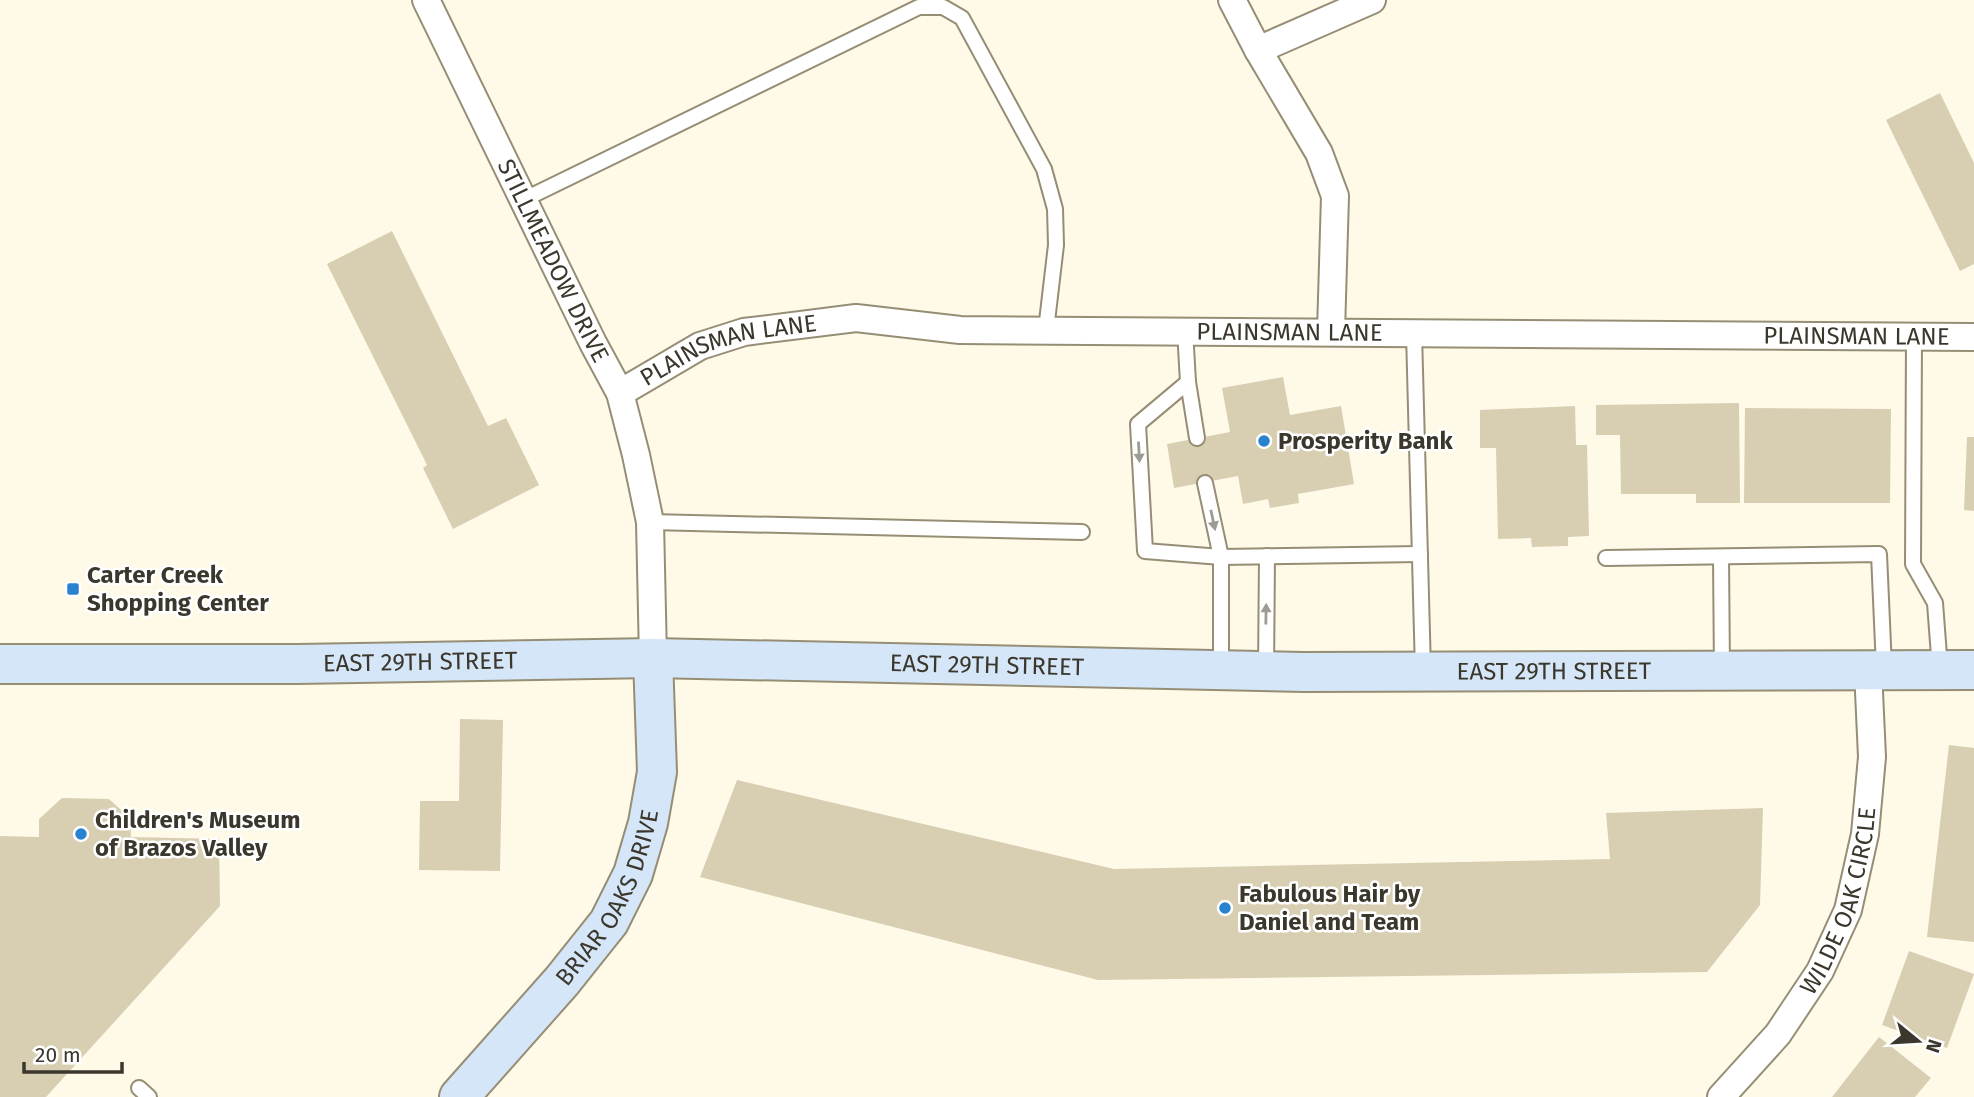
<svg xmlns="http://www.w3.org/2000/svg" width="1974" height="1097" font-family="'Fira Sans',sans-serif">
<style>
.building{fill:#d8cfb3}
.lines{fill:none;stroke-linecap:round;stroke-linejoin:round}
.lane-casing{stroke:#968e74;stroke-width:18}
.street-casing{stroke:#968e74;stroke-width:30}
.secondary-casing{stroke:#968e74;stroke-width:42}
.lane{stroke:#fff;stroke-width:14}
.street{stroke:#fff;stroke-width:26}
.secondary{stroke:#d5e6f8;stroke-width:38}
.oneway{fill:#9d9b96}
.poi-dot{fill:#2982d0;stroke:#fff;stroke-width:2.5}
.labels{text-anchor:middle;stroke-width:5;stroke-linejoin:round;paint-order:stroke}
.street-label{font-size:24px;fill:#3b372c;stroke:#fff}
.poi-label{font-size:24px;font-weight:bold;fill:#3b372c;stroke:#fff;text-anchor:start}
</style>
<rect width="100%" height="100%" fill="#fff9e8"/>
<g class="building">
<path d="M1940,93L1974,163V264L1960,271L1886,120Z"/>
<path d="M392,231L488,426L506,418L539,485L453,529L423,468L427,465L327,264Z"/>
<path d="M1283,377L1290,415L1341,406L1354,484L1298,494L1299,503L1270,508L1268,499L1243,504L1238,476L1174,488L1167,444L1230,432L1222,388Z"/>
<path d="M1739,403L1740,503H1696V494H1621L1620,435H1596V405Z"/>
<path d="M1575,406L1576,445H1587L1589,536L1568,537V546L1532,547L1531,538L1498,539L1496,448H1480V410Z"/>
<path d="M1745,408L1891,409L1890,503H1744Z"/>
<path d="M1967,437H1974V511L1964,510Z"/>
<path d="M460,719L503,720L500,871L419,870L420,801H459Z"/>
<path d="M1949,745L1974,748V942L1927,937Z"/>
<path d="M737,780L1114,869L1610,859L1606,813L1763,808L1760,905L1707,972L1098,980L700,877Z"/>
<path d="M62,798L109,799L130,818L131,837L219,839L220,906L46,1097H0V836L39,837V819Z"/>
<path d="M1909,951L1974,974L1947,1048L1882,1025Z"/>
<path d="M1879,1037L1931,1078L1915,1097H1832Z"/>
</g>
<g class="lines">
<g class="lane-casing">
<g id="lane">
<path d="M523,200L919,7H943L962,18L1044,169L1055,209L1056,245L1046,330"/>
<path d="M1185,330L1188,382L1197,438"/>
<path d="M1414,333L1423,671"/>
<path d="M1914,337L1913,564L1935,603L1940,669"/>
<path d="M1188,382L1138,424L1145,551L1221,557L1420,554"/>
<path d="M1205,483L1221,557V668"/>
<path d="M650,522L1082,532"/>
<path d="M1721,557L1722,671"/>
<path d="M1606,558L1879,554L1884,668"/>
<path d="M1266,670L1267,556"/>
<path d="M139,1088L149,1097"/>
</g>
</g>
<g class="street-casing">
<g id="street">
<path id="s1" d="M426,0L593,343L620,393L636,455L650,522L653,658"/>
<path d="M1232,0L1258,50L1319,153L1335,196L1331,332"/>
<path d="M1258,50L1372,0"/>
<path id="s2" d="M620,393L700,346L744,332L856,318L960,330L1974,337"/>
<path id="s3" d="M1721,1097L1778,1034L1820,971L1848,910L1865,834L1872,757L1868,670"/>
</g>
</g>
<g class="secondary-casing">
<g id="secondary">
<path id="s4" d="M0,664H297L653,658L1304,672L1974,670"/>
<path id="s5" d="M459,1097L562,981L609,922L633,874L648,823L657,772L653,658"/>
</g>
</g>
<use href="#lane" class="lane"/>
<use href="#street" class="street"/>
<use href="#secondary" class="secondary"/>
</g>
<defs><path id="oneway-solid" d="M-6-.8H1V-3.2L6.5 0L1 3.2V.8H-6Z" transform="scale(1.75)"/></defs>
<g class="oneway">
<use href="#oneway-solid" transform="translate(1139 452) rotate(87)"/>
<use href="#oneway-solid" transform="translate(1213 520) rotate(78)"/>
<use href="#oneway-solid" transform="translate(1266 614) rotate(-89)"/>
</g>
<g class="poi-dot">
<circle cx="1264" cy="441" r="7"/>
<rect x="66" y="582" width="14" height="14" rx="3.5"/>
<circle cx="81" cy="834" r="7"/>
<circle cx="1225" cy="908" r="7"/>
</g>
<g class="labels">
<g class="street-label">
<text dy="8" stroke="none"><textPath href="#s1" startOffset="290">STILLMEADOW DRIVE</textPath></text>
<text dy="8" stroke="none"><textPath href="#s2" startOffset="686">PLAINSMAN LANE</textPath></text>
<text dy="8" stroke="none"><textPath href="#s2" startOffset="1253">PLAINSMAN LANE</textPath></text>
<text dy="8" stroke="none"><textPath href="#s2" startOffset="119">PLAINSMAN LANE</textPath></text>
<text dy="8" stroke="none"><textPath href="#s4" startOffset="420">EAST 29TH STREET</textPath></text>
<text dy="8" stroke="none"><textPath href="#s4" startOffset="987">EAST 29TH STREET</textPath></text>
<text dy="8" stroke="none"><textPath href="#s4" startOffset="1554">EAST 29TH STREET</textPath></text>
<text dy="8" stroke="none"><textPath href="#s5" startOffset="252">BRIAR OAKS DRIVE</textPath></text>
<text dy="8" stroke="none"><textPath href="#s3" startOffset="234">WILDE OAK CIRCLE</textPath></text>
</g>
<g class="poi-label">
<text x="1278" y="449">Prosperity Bank</text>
<text x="87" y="583">Carter Creek<tspan x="87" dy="28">Shopping Center</tspan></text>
<text x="95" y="828">Children's Museum<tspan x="95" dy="28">of Brazos Valley</tspan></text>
<text x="1239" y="902">Fabulous Hair by<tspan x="1239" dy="28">Daniel and Team</tspan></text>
</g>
</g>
<g transform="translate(1918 1041) rotate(108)" stroke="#ffffff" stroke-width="5" paint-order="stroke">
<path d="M0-5L12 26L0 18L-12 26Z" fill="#3b372c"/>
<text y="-10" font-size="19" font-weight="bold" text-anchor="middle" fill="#3b372c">N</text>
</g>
<path d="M24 1062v10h98v-10" fill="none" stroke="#3b372c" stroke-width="3.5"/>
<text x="35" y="1062" font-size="21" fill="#3b372c" stroke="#ffffff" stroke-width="5" paint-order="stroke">20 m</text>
</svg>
